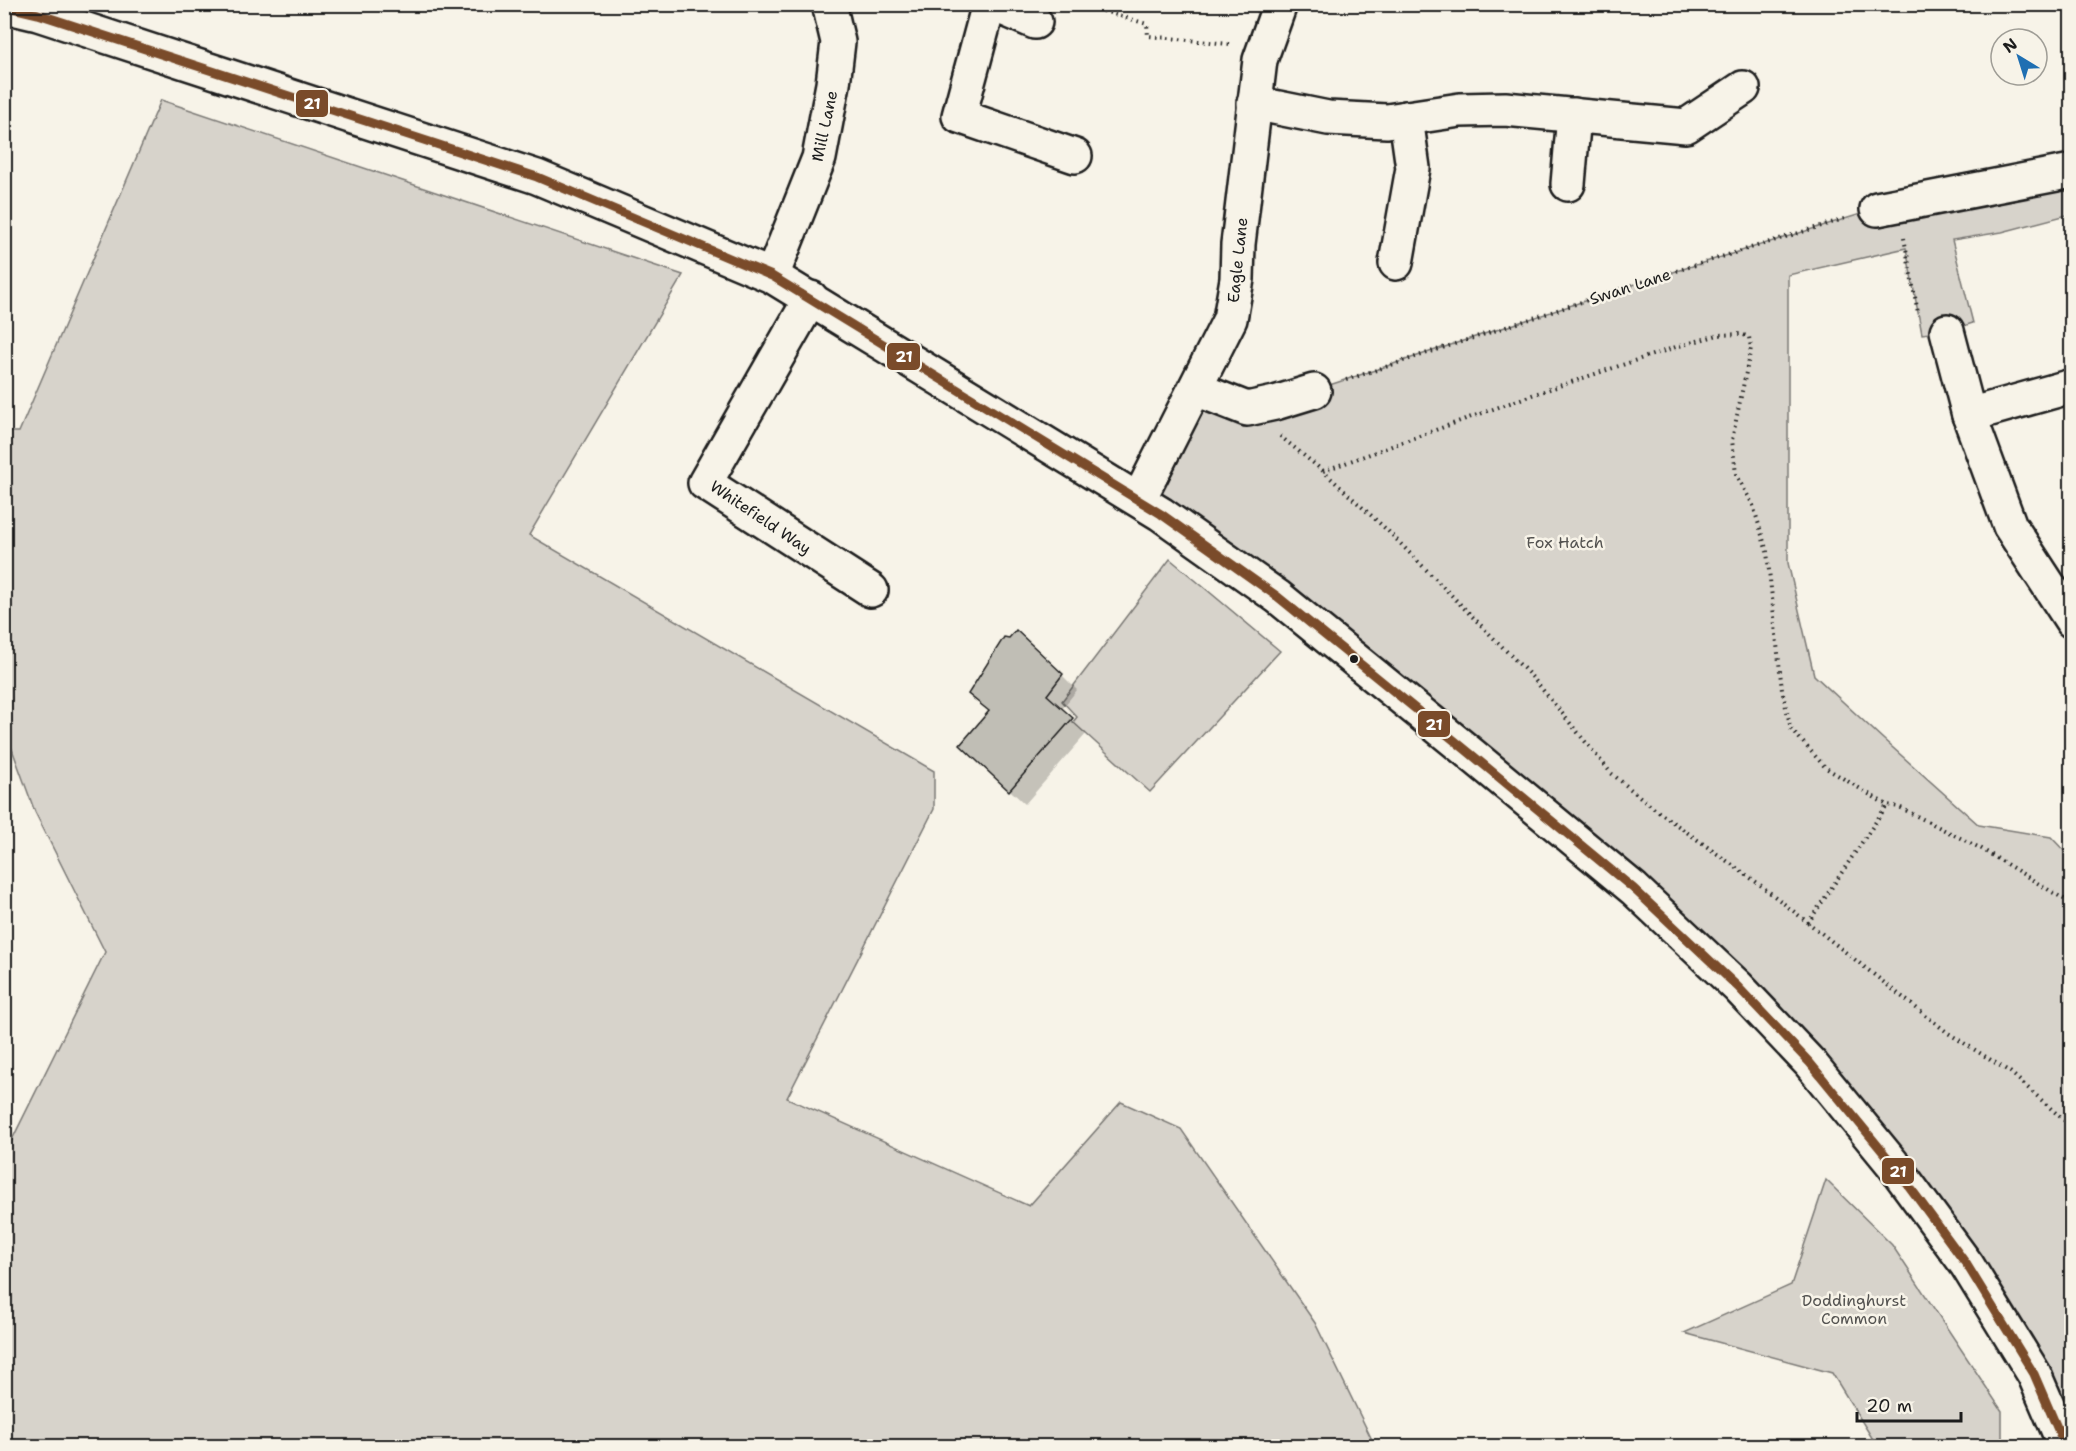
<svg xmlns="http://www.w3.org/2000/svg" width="2076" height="1451" font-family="'Shantell Sans',sans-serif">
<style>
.green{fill:#d7d3cb;stroke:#7a7874;stroke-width:1.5}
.shadow{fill:#0003}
.building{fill:#c0beb5;stroke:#1c1c1c;stroke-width:1.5}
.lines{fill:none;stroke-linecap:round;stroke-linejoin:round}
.minor-casing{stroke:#1c1c1c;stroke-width:38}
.major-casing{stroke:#1c1c1c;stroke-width:38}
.path{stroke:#1c1c1c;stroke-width:4;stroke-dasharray:1.5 4.5;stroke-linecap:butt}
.minor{stroke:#f7f3e8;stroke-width:33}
.major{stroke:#f7f3e8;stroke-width:33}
.bus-1-casing{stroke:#f7f3e8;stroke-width:14}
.bus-1{stroke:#7a4b2a;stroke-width:9}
.bus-dot{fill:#1c1c1c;stroke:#f7f3e8;stroke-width:2}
.labels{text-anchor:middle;stroke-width:5;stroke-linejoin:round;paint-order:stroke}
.street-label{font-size:16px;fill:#1c1c1c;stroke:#f7f3e8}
.park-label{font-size:16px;fill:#545351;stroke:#f7f3e8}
.line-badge{stroke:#f7f3e8;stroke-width:2}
.badge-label{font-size:16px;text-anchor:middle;font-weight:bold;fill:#fff}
</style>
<rect width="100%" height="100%" fill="#f7f3e8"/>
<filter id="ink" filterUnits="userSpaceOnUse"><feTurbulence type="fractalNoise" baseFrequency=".0167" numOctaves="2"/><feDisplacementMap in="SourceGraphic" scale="12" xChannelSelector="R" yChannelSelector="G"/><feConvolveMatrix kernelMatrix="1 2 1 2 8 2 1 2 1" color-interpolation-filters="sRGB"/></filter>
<g filter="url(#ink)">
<g class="green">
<path d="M161,100L683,275L529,535L934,771V809L787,1098L1029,1206L1121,1102L1181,1129L1315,1323L1375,1446H5V1154L105,952L35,812L5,730V432H19Z"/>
<path d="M2071,171V214L2002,232L1952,240L1973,323L1947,331L1922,334L1906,248L1788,275V563L1814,675L1883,739L1979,825L2051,837L2071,858V1446L2034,1374L1738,987L1161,514L1152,473L1196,389L1275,403L1657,277L1877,209Z"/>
<path d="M1170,559L1280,651L1150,792L1073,722L1077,717L1062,701Z"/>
<path d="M1826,1180L1892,1245L2002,1411V1446H1877L1832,1373L1684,1333L1791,1285Z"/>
</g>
<path class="shadow" d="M1062,675L1077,690L1061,710L1086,734L1025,804L977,760L990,712L970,694Z"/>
<path class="building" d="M1016,630L1063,674L1047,695L1073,718L1009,791L960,745L989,711L968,694L1004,637L1009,638Z"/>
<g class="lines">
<g class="minor-casing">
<g id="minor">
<path d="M989,4L959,116L1075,156"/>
<path d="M993,4L1035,22"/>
<path d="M1254,103L1328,118L1387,121L1460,110L1505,109L1686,126L1743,88"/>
<path d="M1568,184L1574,115"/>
<path d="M1877,209L2072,171"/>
<path d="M1396,263L1413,168L1406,118"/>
<path d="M772,276L819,158L833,84L838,42L829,4"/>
<path d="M811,298L705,483L871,590"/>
<path d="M1947,331L1969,415L2010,526L2072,621"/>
<path d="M1196,389L1247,409L1275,403L1314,391"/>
<path d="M1969,415L2072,386"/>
<path d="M1139,499L1230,319L1237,279L1238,244L1260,60L1280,4"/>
</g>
</g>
<g class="major-casing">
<path id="major" d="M4,6L38,14L537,177L772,276L1161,514L1278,597L1466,750L1634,889L1738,987L1810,1063L1892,1163L1967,1265L2034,1374L2065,1446"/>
</g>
<g class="path">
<path d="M1080,4L1147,24L1148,36L1229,44"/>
<path d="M1904,238L1918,313"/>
<path d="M1346,380L1657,277L1847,218"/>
<path d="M1280,436L1323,471L1388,531L1533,678L1611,773L1656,810L1759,884L1948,1033L2010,1072L2065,1121L2072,1130"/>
<path d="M1323,471L1529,396L1676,347L1718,335L1741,334L1749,337L1751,348L1732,440L1736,474L1753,505L1767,552L1782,690L1791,729L1826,768L1887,805"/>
<path d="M1808,923L1887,805L1899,807L1980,848L2072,904"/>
</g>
<use href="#minor" class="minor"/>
<use href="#major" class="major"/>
<g class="bus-1-casing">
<path id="bus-1" d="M4,6L38,14L537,177L772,276L1161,514L1278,597L1466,750L1634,889L1738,987L1810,1063L1892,1163L1967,1265L2034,1374L2065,1446"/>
</g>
<use href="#bus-1" class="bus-1"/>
</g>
</g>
<circle class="bus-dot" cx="1354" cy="659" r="5"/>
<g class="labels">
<g class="street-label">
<text transform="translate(824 126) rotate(-78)" y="6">Mill Lane</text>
<text transform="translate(1237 260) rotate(-84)" y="6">Eagle Lane</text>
<text transform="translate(1630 286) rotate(-18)" y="6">Swan Lane</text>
<text transform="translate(761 517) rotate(34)" y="6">Whitefield Way</text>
</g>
<g class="park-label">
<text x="1565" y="548">Fox Hatch</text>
<text x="1854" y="1306">Doddinghurst<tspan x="1854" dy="18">Common</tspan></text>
</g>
</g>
<g class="line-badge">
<rect x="295" y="89" width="34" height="29" rx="6" fill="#7a4b2a"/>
<rect x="886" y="342" width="35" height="29" rx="6" fill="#7a4b2a"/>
<rect x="1417" y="710" width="34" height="28" rx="6" fill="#7a4b2a"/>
<rect x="1881" y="1157" width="34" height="28" rx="6" fill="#7a4b2a"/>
</g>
<g class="badge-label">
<text x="312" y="109">21</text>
<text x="904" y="362">21</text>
<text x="1434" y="730">21</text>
<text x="1898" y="1177">21</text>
</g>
<rect width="2076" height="1451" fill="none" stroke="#f7f3e8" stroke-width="24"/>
<rect x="12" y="12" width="2052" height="1427" fill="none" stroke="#1c1c1c" stroke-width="2" filter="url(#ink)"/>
<g transform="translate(2019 57) rotate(322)"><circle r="28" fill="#f7f3e8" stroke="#9f9d96" stroke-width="1.5"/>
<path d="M0-4.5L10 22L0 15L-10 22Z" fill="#1f6fb2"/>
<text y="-9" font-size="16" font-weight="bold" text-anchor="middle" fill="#1c1c1c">N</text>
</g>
<path d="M1857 1412v9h104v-9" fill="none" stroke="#1c1c1c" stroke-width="3"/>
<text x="1866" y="1412" font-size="18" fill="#1c1c1c" stroke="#f7f3e8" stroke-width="4.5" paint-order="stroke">20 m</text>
</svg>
